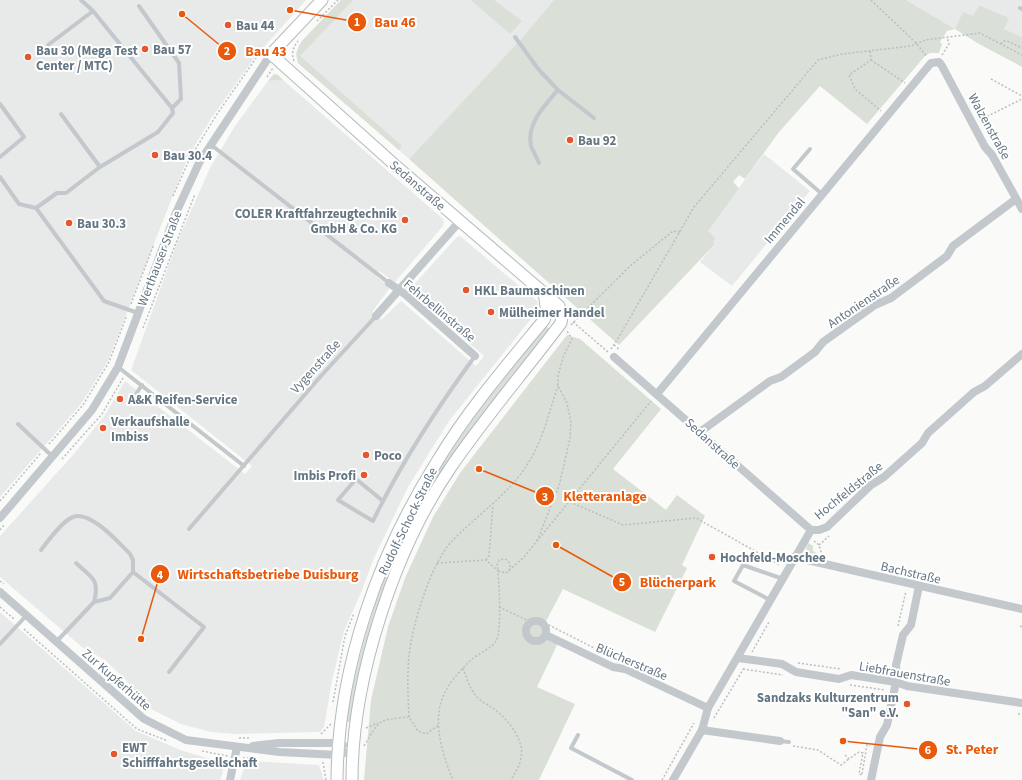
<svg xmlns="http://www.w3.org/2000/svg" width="1022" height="780" font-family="'Source Sans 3',sans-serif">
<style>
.built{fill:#e8e9e9}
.green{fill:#dadfd7}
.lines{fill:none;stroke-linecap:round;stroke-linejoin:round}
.secondary-casing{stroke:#b3babf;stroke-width:13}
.path{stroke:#bbbfc2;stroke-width:1.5;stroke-dasharray:2 2;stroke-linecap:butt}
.service{stroke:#c3c8cc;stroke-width:4}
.minor{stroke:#c3c8cc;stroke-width:8}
.secondary{stroke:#fff;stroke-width:11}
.poi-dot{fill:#e4572e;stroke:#fff;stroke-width:1.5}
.labels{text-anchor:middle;stroke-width:4;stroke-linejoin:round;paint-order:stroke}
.poi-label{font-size:13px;font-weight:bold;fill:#657683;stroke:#fff;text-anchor:start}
.street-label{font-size:13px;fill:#657683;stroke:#fff}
.leader{fill:none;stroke:#e8590c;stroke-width:1.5}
.callout-dot{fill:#e8590c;stroke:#fff;stroke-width:1.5}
.mark-label{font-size:12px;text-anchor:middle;font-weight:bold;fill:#fff}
.callout-label{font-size:14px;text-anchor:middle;font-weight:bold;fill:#e8590c;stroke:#fff;stroke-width:4;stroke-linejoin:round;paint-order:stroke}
</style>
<rect width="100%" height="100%" fill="#fafaf8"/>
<g class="built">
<path d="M0,0H306L256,56L212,117L188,157L108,361L81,404L0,497Z"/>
<path d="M341,0H554L521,39L409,159L298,63L296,53L302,41Z"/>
<path d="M906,0H1022V37L1004,29L1008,18L979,5L973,16L955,29Z"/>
<path d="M283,80L443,219L444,223L443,226L395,282L379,271L375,275L388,286L389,289L372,312L381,320L401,301L476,366L484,356L411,293L410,289L457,237L460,236L537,301L538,305L531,313L534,315L449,421L408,487L374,558L360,595L344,631L332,681L324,727L320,732L235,734L211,732L181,724L151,709L138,697L126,680L105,660L82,647L0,577V536L73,455L105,415L125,381L245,474L252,466L131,370L178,240L210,168L235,126L268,81Z"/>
<path d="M764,154L810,191L732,286L700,262L715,244L713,242L716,239L707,231Z"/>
<path d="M0,612L136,731L183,751L221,762L223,772L220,780H0Z"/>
<path d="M251,761L319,765L324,780H240L246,763Z"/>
</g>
<g class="green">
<path d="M341,0H353L300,56L402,146L399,150L298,63C295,54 297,48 302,41Z"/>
<path d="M471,0H494L522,21L510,34Z"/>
<path d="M554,0H906L955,29L963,12L973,16L979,5L1009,18L1004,29L1022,37V67L979,44L955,29L947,31L940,42L942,44L939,53H930L925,56L867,124L820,86L779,132L745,179L739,175L733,182L739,188L708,231L716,239L713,242L715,244L619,345L409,159L521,39Z"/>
<path d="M274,74L278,75L283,80L268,81Z"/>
<path d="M546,326L550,329C489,404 422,485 389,576C371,624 362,673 352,722H346C363,622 398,524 456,441C484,401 516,364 546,326Z"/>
<path d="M567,335L580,339L661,409L613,469L666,510L677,495L705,516L682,565L687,568L655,632L563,589L544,625L538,621C530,623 528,625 526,633L532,641H539L546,635L559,641L537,687L575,704L539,780H364L371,700L388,627L405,578L433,517L460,473Z"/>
<path d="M808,543L813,546V551L821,555L820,559L809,556L806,549Z"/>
<circle cx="536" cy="631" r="6"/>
</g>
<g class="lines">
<g class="secondary-casing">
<g id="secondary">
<path d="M322,0L271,54L396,166L559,306L562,316L561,323C525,371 485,417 451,467C394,550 352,679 352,780"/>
<path d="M337,780C338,667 378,555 438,460C468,410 507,365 544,320L547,312L544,293"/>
</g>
</g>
<g class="path">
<path d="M871,0L916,43L927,57"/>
<path d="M317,21L338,0"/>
<path d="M1001,44L1003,41H1007L1022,48"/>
<path d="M870,51L871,60L849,75L855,89L881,111"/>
<path d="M942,55L949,44L947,37"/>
<path d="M871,60L905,83"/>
<path d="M294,61C291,53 293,48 298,41"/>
<path d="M267,77L273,68"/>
<path d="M991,79L1022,96"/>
<path d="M980,120L1022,99"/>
<path d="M173,196L190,158L217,114L259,54"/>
<path d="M131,304L154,244"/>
<path d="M573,322L608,352"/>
<path d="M571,325L630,266L673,231L680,232"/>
<path d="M143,328L195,194"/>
<path d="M614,345L620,350"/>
<path d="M611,349L620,335L694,207L818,60L842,54L911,46L925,40L980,33L1022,55"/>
<path d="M49,444L83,405L109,362L127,315"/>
<path d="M62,459L102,414L123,378"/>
<path d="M0,501L41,453"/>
<path d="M570,502L623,525L696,518L780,565"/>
<path d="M0,530L4,525"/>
<path d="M537,541L559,486L570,438L571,423L567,403L558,386V376L563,357L572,339L567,331"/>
<path d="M814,541L819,545L822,555"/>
<path d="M819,545L829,536"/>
<path d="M486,560L489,556L493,505"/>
<path d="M437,563L486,560L498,571C499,585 502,630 496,641C491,649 477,654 470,661C461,670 451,680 445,692C431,719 442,754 453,780"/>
<path d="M509,571C511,565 510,562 505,559L499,560L497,565L498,571L506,573L524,557L651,401"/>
<path d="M0,581L4,584"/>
<path d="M0,607L14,619"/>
<path d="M499,607L531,622"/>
<path d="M530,622L539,620L600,651"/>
<path d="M898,626L906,591"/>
<path d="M1020,626L1022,627"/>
<path d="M24,629L137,729L168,741"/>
<path d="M752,652L769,622"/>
<path d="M85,655C106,665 119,678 133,697"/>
<path d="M798,663L841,669"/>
<path d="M463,668C467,679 470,690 478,698C483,703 489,705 494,709C507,718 525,740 521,758C520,765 515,773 511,780"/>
<path d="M743,669L783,675"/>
<path d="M850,685L885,690"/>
<path d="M333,702L345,636L354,613"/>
<path d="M1018,714H1022"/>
<path d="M409,717C408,697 407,676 409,656C412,625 431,563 452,541C478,514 511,493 530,460C544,437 549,411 558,386"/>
<path d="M714,718L744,668"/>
<path d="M366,728L378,723"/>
<path d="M321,734L331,724"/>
<path d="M239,738H250"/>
<path d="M364,746C380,719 377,720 409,717L418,731L426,734L439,725"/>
<path d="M793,746L818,750L841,765L849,759"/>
<path d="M202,751L228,756"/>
<path d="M845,755L849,759L859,752L863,753L859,774L863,775"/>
<path d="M243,758H254"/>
<path d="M323,762L326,780"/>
<path d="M862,774L867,745L870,746"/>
<path d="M662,780L694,723"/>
</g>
<g class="service">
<path d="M81,0L93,11"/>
<path d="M139,6L179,63L181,99L172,108"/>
<path d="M1020,8L1022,9"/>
<path d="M515,37L539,70L558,90L594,118"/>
<path d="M48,45L93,11L172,108L173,113L158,132L100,167"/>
<path d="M0,104L24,137L0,157"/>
<path d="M210,144L389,283"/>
<path d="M810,149L793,169L822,194"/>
<path d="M539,163C537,158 533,151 531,146C526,124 545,105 558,90"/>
<path d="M0,177L19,204L36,208L104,301L138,313"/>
<path d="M36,208L57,193H66L100,167L61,114"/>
<path d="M118,367L244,466"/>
<path d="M134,397L142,385"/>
<path d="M18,424L52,456"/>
<path d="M383,501L356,479L338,500L373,521C401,463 437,408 475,356"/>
<path d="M189,529L320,377L376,316"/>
<path d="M41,550C48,541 62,521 73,517C90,510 119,543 130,554L133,560V572"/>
<path d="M76,563C92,578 100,579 94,602"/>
<path d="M770,600L734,581L743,565L783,579"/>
<path d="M57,641L94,602L110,598L133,572L204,627L169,672"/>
<path d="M0,644L26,616"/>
<path d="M578,735L571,748L632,780"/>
<path d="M780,741L789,742"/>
</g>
<g class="minor">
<path d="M389,283L406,295L475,356"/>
<path d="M376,316L460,221"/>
<path d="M614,357L811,530"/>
<path d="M657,394L931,63L939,62L942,66L985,147L992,155L1022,209"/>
<path d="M700,432L770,381L781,377L815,352L823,342L875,305L891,298L947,256L953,246L1016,199"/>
<path d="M0,518L92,410L118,367L175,215L199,163L271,54"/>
<path d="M811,530H819L827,527L871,485L884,477L922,443L928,433L974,392L985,386L1022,354"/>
<path d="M794,557L1022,609"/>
<path d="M0,592L144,719L186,740L279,752L338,755L354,750"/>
<circle cx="536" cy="631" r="10"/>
<path d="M546,635L613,667L625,669L708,708"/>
<path d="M738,658L782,664L796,672L839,679L851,675L896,682L907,686L1022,703"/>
<path d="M702,730L780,741"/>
<path d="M253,746L279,743H338L343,745"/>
<path d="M230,780L237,747"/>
<path d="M673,780L702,730L708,708L811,530"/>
<path d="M871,780L880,737L887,725L897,677L896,665L903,635L911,625L919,586"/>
</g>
<use href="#secondary" class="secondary"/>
</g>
<g class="poi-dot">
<circle cx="228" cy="25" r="4"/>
<circle cx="145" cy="49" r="4"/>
<circle cx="28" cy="57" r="4"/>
<circle cx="570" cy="140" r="4"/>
<circle cx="155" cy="155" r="4"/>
<circle cx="405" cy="220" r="4"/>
<circle cx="69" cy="223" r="4"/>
<circle cx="466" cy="290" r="4"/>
<circle cx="491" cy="312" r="4"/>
<circle cx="120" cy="399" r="4"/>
<circle cx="103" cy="428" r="4"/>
<circle cx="366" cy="455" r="4"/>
<circle cx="364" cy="475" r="4"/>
<circle cx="712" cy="557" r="4"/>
<circle cx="907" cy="704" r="4"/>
<circle cx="114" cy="754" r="4"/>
</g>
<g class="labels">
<g class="poi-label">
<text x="236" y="30">Bau 44</text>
<text x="153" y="54">Bau 57</text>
<text x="36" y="55">Bau 30 (Mega Test<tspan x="36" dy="15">Center / MTC)</tspan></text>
<text x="578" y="145">Bau 92</text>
<text x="163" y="160">Bau 30.4</text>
<text x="397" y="218" text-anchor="end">COLER Kraftfahrzeugtechnik<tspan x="397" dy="15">GmbH &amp; Co. KG</tspan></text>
<text x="77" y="228">Bau 30.3</text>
<text x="474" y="295">HKL Baumaschinen</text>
<text x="499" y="317">Mülheimer Handel</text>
<text x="128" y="404">A&amp;K Reifen-Service</text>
<text x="111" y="426">Verkaufshalle<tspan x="111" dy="15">Imbiss</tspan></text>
<text x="374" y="460">Poco</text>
<text x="356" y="480" text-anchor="end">Imbis Profi</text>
<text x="720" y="562">Hochfeld-Moschee</text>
<text x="899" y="702" text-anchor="end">Sandzaks Kulturzentrum<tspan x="899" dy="15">"San" e.V.</tspan></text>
<text x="122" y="752">EWT<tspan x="122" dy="15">Schifffahrtsgesellschaft</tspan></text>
</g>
<g class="street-label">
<text transform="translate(990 126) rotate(61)" y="5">Walzenstraße</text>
<text transform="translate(418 185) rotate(41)" y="5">Sedanstraße</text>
<text transform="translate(784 220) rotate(-50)" y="5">Immendal</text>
<text transform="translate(159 258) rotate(-69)" y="5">Werthauser Straße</text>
<text transform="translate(863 301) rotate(-34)" y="5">Antonienstraße</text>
<text transform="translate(440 310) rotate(40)" y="5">Fehrbellinstraße</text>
<text transform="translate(315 366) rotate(-48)" y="5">Vygenstraße</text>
<text transform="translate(713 443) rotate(42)" y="5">Sedanstraße</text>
<text transform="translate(848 490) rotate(-39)" y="5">Hochfeldstraße</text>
<text transform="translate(407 521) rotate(-64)" y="5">Rudolf-Schock-Straße</text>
<text transform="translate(911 572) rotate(13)" y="5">Bachstraße</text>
<text transform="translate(632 661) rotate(23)" y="5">Blücherstraße</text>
<text transform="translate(905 673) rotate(10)" y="5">Liebfrauenstraße</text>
<text transform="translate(117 679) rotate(41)" y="5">Zur Kupferhütte</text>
</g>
</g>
<path class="leader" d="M290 10L357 22M182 14L227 51M479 469L545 496M141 639L160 574M556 545L622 582M843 741L928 750"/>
<g class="callout-dot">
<circle cx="290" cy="10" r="4"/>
<circle cx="182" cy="14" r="4"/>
<circle cx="479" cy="469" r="4"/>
<circle cx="141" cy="639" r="4"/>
<circle cx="556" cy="545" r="4"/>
<circle cx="843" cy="741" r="4"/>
<circle cx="357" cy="22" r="10"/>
<circle cx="227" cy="51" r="10"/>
<circle cx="545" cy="496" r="10"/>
<circle cx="160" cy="574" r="10"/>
<circle cx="622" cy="582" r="10"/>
<circle cx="928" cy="750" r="10"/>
</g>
<g class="mark-label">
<text x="357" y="26">1</text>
<text x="227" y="55">2</text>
<text x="545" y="501">3</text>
<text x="160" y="579">4</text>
<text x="622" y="586">5</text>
<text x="928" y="754">6</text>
</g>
<g class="callout-label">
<text x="395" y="27">Bau 46</text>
<text x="266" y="56">Bau 43</text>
<text x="605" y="501">Kletteranlage</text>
<text x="268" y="579">Wirtschaftsbetriebe Duisburg</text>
<text x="678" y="587">Blücherpark</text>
<text x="972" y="754">St. Peter</text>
</g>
</svg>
